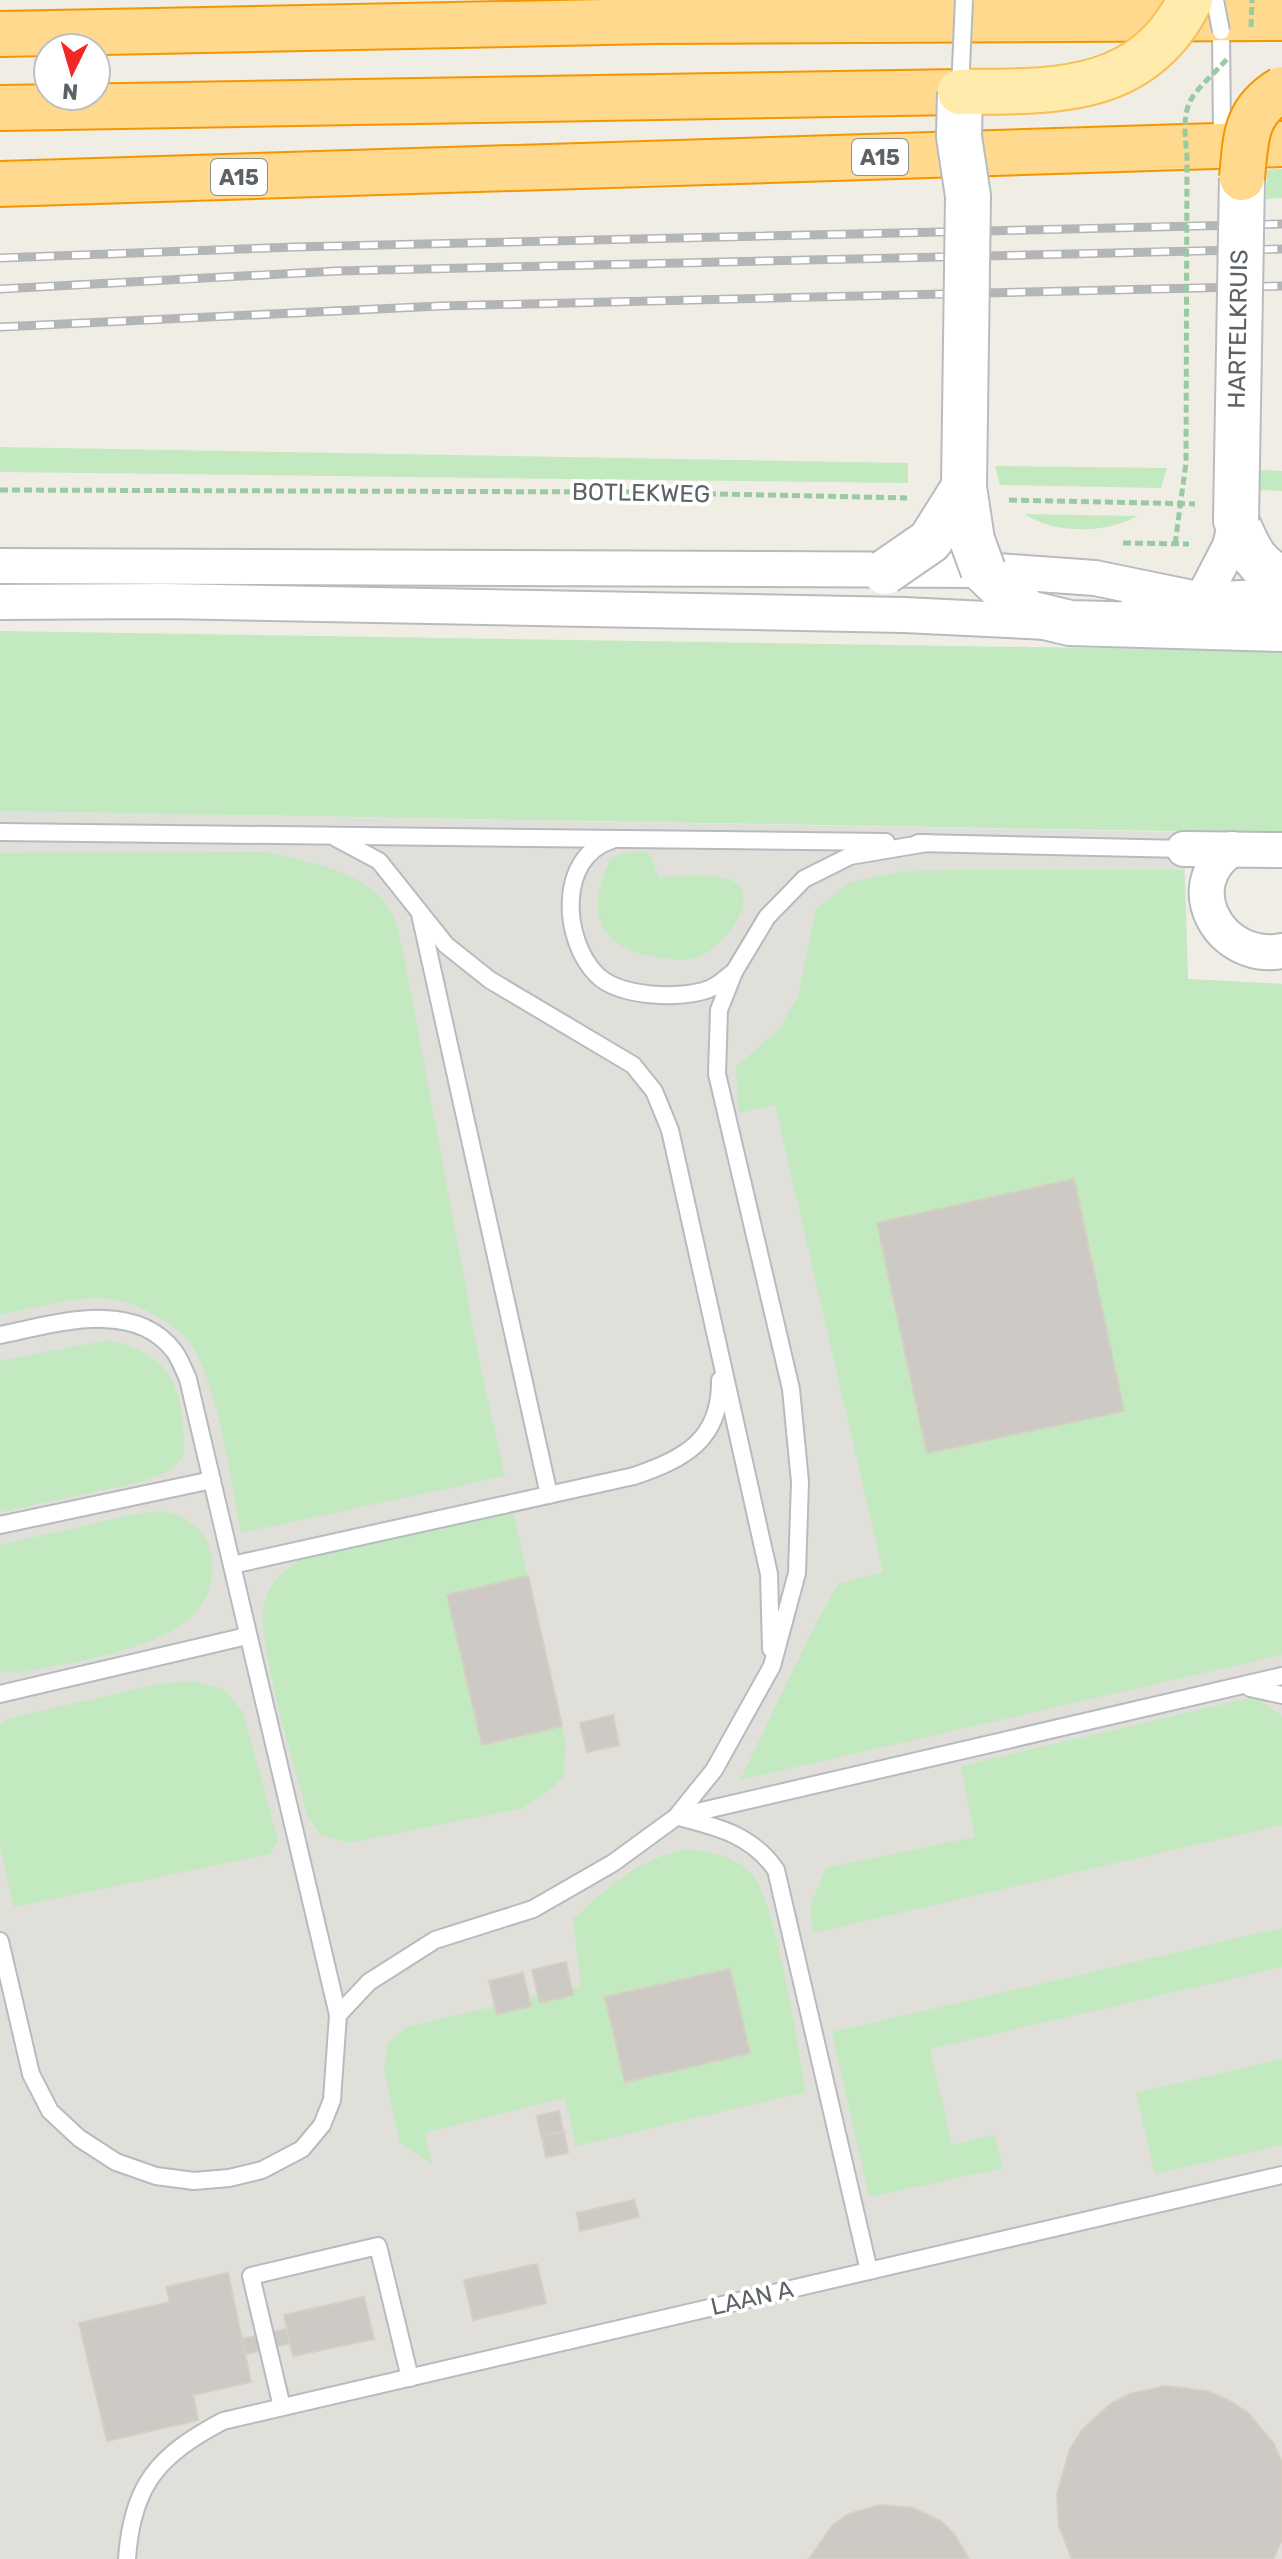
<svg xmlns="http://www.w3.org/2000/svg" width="1282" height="2559" font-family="Rubik,sans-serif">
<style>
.industrial{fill:#e1dfd9}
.green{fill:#c3e9c0}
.building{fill:#cdc9c4;stroke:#d5cec3;stroke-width:2}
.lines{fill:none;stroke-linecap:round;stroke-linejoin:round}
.service-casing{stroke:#b7bbbf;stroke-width:20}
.minor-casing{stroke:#b7bbbf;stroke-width:38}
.secondary-casing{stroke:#b8bcc2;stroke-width:48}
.motorway-casing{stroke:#f59600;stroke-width:48}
.path{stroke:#98cba3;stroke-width:5;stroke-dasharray:8 4;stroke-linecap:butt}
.service{stroke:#fff;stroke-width:16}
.minor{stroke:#fff;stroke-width:34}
.secondary{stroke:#fff;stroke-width:44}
.motorway{stroke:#ffd98d;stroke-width:44}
.rail-casing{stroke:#b4b5b6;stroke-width:9}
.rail{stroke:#fff;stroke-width:6;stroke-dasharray:18;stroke-linecap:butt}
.service-bridge-casing{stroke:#b7bbbf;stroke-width:20;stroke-linecap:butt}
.secondary-bridge-casing{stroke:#b8bcc2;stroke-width:48;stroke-linecap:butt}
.primary-bridge-casing{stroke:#fabf54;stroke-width:48;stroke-linecap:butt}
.motorway-bridge-casing{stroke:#f59600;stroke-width:48;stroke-linecap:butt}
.path-bridge{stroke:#98cba3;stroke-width:5;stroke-dasharray:8 4;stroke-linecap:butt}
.service-bridge{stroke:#fff;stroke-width:16}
.secondary-bridge{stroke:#fff;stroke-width:44}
.primary-bridge{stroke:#ffebab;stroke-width:44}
.motorway-bridge{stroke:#ffd98d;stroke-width:44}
.labels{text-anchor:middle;stroke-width:8;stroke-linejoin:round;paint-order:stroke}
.shield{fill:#fff;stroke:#8d9194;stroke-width:2}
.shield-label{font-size:22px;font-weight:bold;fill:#5c6266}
.street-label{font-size:24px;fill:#5c6266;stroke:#fff}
</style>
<rect width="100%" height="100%" fill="#f0ede5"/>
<path class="industrial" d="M0,811L1184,832L1188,979L1282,984V2559H0Z"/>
<g class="green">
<path d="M1282,169V198L1266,199L1267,170Z"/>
<path d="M0,447L908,463V483L0,472Z"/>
<path d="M995,466L1167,468L1161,488L1000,485Z"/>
<path d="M1259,470L1282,471V491L1258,490Z"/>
<path d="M1024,514L1137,516C1106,534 1054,534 1024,514Z"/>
<path d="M0,631L1282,651V833L0,811Z"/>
<path d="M264,852C306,862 371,871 392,913C398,924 400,939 403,950L481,1369L505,1476L241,1533C232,1485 217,1374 186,1338C171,1322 143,1307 122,1301C87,1292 35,1308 0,1315V853Z"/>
<path d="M644,852L650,855L659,877C680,877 714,871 733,881C764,898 719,950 699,957C684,962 671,959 656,957C595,948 586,908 611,858L622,853Z"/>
<path d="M949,870H1184L1188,979L1282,984V1655L740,1780L814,1627L838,1584L883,1572L775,1105L739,1113L736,1067L780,1028L798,996L816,908L850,883L897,872Z"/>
<path d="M109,1340C176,1356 183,1391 184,1455L170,1471L141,1482L0,1512V1361Z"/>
<path d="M163,1511C188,1518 208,1530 212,1559C221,1649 82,1658 19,1673L0,1672V1545L136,1514Z"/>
<path d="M513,1512L566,1745L563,1777L548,1792L523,1808L348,1843L321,1835L308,1817C297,1775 256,1642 264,1606C269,1583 282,1572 300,1559Z"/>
<path d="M195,1682L225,1690L243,1712L278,1840L270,1854L14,1907L0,1847V1725L6,1719L163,1683Z"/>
<path d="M1254,1697L1282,1716V1825L812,1933L811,1904L826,1868L975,1837L961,1766Z"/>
<path d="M686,1849C710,1852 731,1855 749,1871C776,1894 798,2051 806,2092L576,2146L565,2098L425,2133L432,2164L400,2143L384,2070L388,2044L406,2027L581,1986L573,1919C610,1886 636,1860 686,1849Z"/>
<path d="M1282,1928V1967L930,2049L952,2145L994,2135L1003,2168L869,2197L832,2032Z"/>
<path d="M1282,2059V2145L1155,2174L1136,2093Z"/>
</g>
<g class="building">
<path d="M1074,1179L1124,1411L927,1453L877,1223Z"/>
<path d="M528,1576L562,1726L482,1745L447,1595Z"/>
<path d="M613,1715L619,1745L587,1752L580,1723Z"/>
<path d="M566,1962L573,1995L540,2003L532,1970Z"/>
<path d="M730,1969L750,2053L625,2082L605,1997Z"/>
<path d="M523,1973L531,2006L497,2014L489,1981Z"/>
<path d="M559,2111L563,2130L541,2136L537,2116Z"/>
<path d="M564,2132L568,2153L546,2157L542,2137Z"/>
<path d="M634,2200L639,2217L580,2231L577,2213Z"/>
<path d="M537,2264L546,2303L473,2320L464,2280Z"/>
<path d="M228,2273L251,2382L193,2395L198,2420L107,2441L79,2323L170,2302L166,2287Z"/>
<path d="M364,2297L374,2339L293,2356L284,2315Z"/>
<path d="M287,2329L290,2343L246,2354L242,2339Z"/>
<path d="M1165,2386L1207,2391L1228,2400L1248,2413L1274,2444L1282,2463V2540L1273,2559H1072L1059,2526L1057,2494L1070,2449L1083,2429L1112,2403L1130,2394Z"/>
<path d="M880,2505L913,2508L941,2521L954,2534L969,2559H809L833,2525L849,2514Z"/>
</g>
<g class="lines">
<g class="service-casing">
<g id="service">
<path d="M1221,31L1222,136"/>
<path d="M0,832L886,842"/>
<path d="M336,838L379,861L446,945L490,980L633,1065L654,1091L670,1130L769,1574L771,1649"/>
<path d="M612,840C557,857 562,940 597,975C619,997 681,1000 709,989C718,986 726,977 734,972"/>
<path d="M918,843L1184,849"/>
<path d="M420,914L549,1495"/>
<path d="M0,1335C54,1324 134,1298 174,1351C180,1359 184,1370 188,1379L338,2015"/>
<path d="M0,1525L212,1480"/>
<path d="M232,1565L634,1476C684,1459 721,1440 720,1380"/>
<path d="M1250,1688L1282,1695"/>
<path d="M0,1694L247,1636"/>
<path d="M676,1817L1282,1676"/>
<path d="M679,1817C718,1827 752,1835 776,1870L869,2271"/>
<path d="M0,1941L31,2074L50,2111L79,2138L116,2162L156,2176L194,2181L229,2178L262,2170L302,2149L322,2125L332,2100L338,2015L369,1982L435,1940L533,1909L613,1863L676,1817L714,1770L772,1666L797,1573L800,1482L791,1389L717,1074L719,1010L734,972L767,917L804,879L850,856L927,843"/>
<path d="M282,2407L251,2276L378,2246L410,2378"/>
<path d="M127,2559C132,2484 159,2455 223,2421L1282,2175"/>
</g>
</g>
<g class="minor-casing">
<g id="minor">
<path d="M0,566L983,570L1095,578L1202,600L1282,596"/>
<path d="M0,602L166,601L904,615L1047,622"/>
<path d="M1135,612L1202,600L1230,546L1236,520"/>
<path d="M1184,849L1282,850"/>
<path d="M1232,849C1177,885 1220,963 1282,951"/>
</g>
</g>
<g class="secondary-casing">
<g id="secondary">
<path d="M1236,520C1247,545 1255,569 1282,577"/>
<path d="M983,570L1028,613L1070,623L1282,629"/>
</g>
</g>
<g class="motorway-casing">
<g id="motorway">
<path d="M0,34L655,21L1282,18"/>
<path d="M0,108L960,92"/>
<path d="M0,184L1282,144"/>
</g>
</g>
<g class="path">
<path d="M0,490L627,492L907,498"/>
<path d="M1009,500L1195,504"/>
<path d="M1123,543L1189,544"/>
</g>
<use href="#service" class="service"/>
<use href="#minor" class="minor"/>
<use href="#secondary" class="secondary"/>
<use href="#motorway" class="motorway"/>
<g class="rail-casing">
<g id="rail">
<path d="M0,258L294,247L1282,224"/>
<path d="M0,289L337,271L1282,249"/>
<path d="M0,327L440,306L1282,286"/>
</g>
</g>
<use href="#rail" class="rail"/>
<g class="service-bridge-casing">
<g id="service-bridge">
<path d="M1215,0L1221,31"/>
<path d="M960,90L964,0"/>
</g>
</g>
<g class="secondary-bridge-casing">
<g id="secondary-bridge">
<path d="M960,92L959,137L968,196L964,487L972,540L983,570"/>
<path d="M1236,520L1242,178"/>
<path d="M885,572L930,541L964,487"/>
</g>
</g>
<g class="primary-bridge-casing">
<path id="primary-bridge" d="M960,92C1052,91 1142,97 1190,0"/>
</g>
<g class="motorway-bridge-casing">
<path id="motorway-bridge" d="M1242,178C1246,138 1244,112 1282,89"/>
</g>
<g class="path-bridge">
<path d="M1251,27L1252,0"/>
<path d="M1175,544L1186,463L1187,156C1180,95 1191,99 1229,57"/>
</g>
<use href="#service-bridge" class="service-bridge"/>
<use href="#secondary-bridge" class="secondary-bridge"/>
<use href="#primary-bridge" class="primary-bridge"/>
<use href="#motorway-bridge" class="motorway-bridge"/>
</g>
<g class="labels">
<g class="shield">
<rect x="852" y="139" width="56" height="36" rx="6"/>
<rect x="211" y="159" width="56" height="36" rx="6"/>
</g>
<g class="shield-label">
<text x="880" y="165">A15</text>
<text x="239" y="185">A15</text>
</g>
<g class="street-label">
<text transform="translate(1238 329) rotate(-89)" y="8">HARTELKRUIS</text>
<text transform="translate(641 493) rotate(1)" y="8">BOTLEKWEG</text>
<text transform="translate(752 2298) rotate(-13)" y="8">LAAN A</text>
</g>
</g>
<g transform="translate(72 72) rotate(185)"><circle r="38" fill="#ffffff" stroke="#bec0c2" stroke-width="2"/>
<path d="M0-6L14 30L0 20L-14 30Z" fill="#f42727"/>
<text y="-12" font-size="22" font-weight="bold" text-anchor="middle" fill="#5c6266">N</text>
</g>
</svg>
